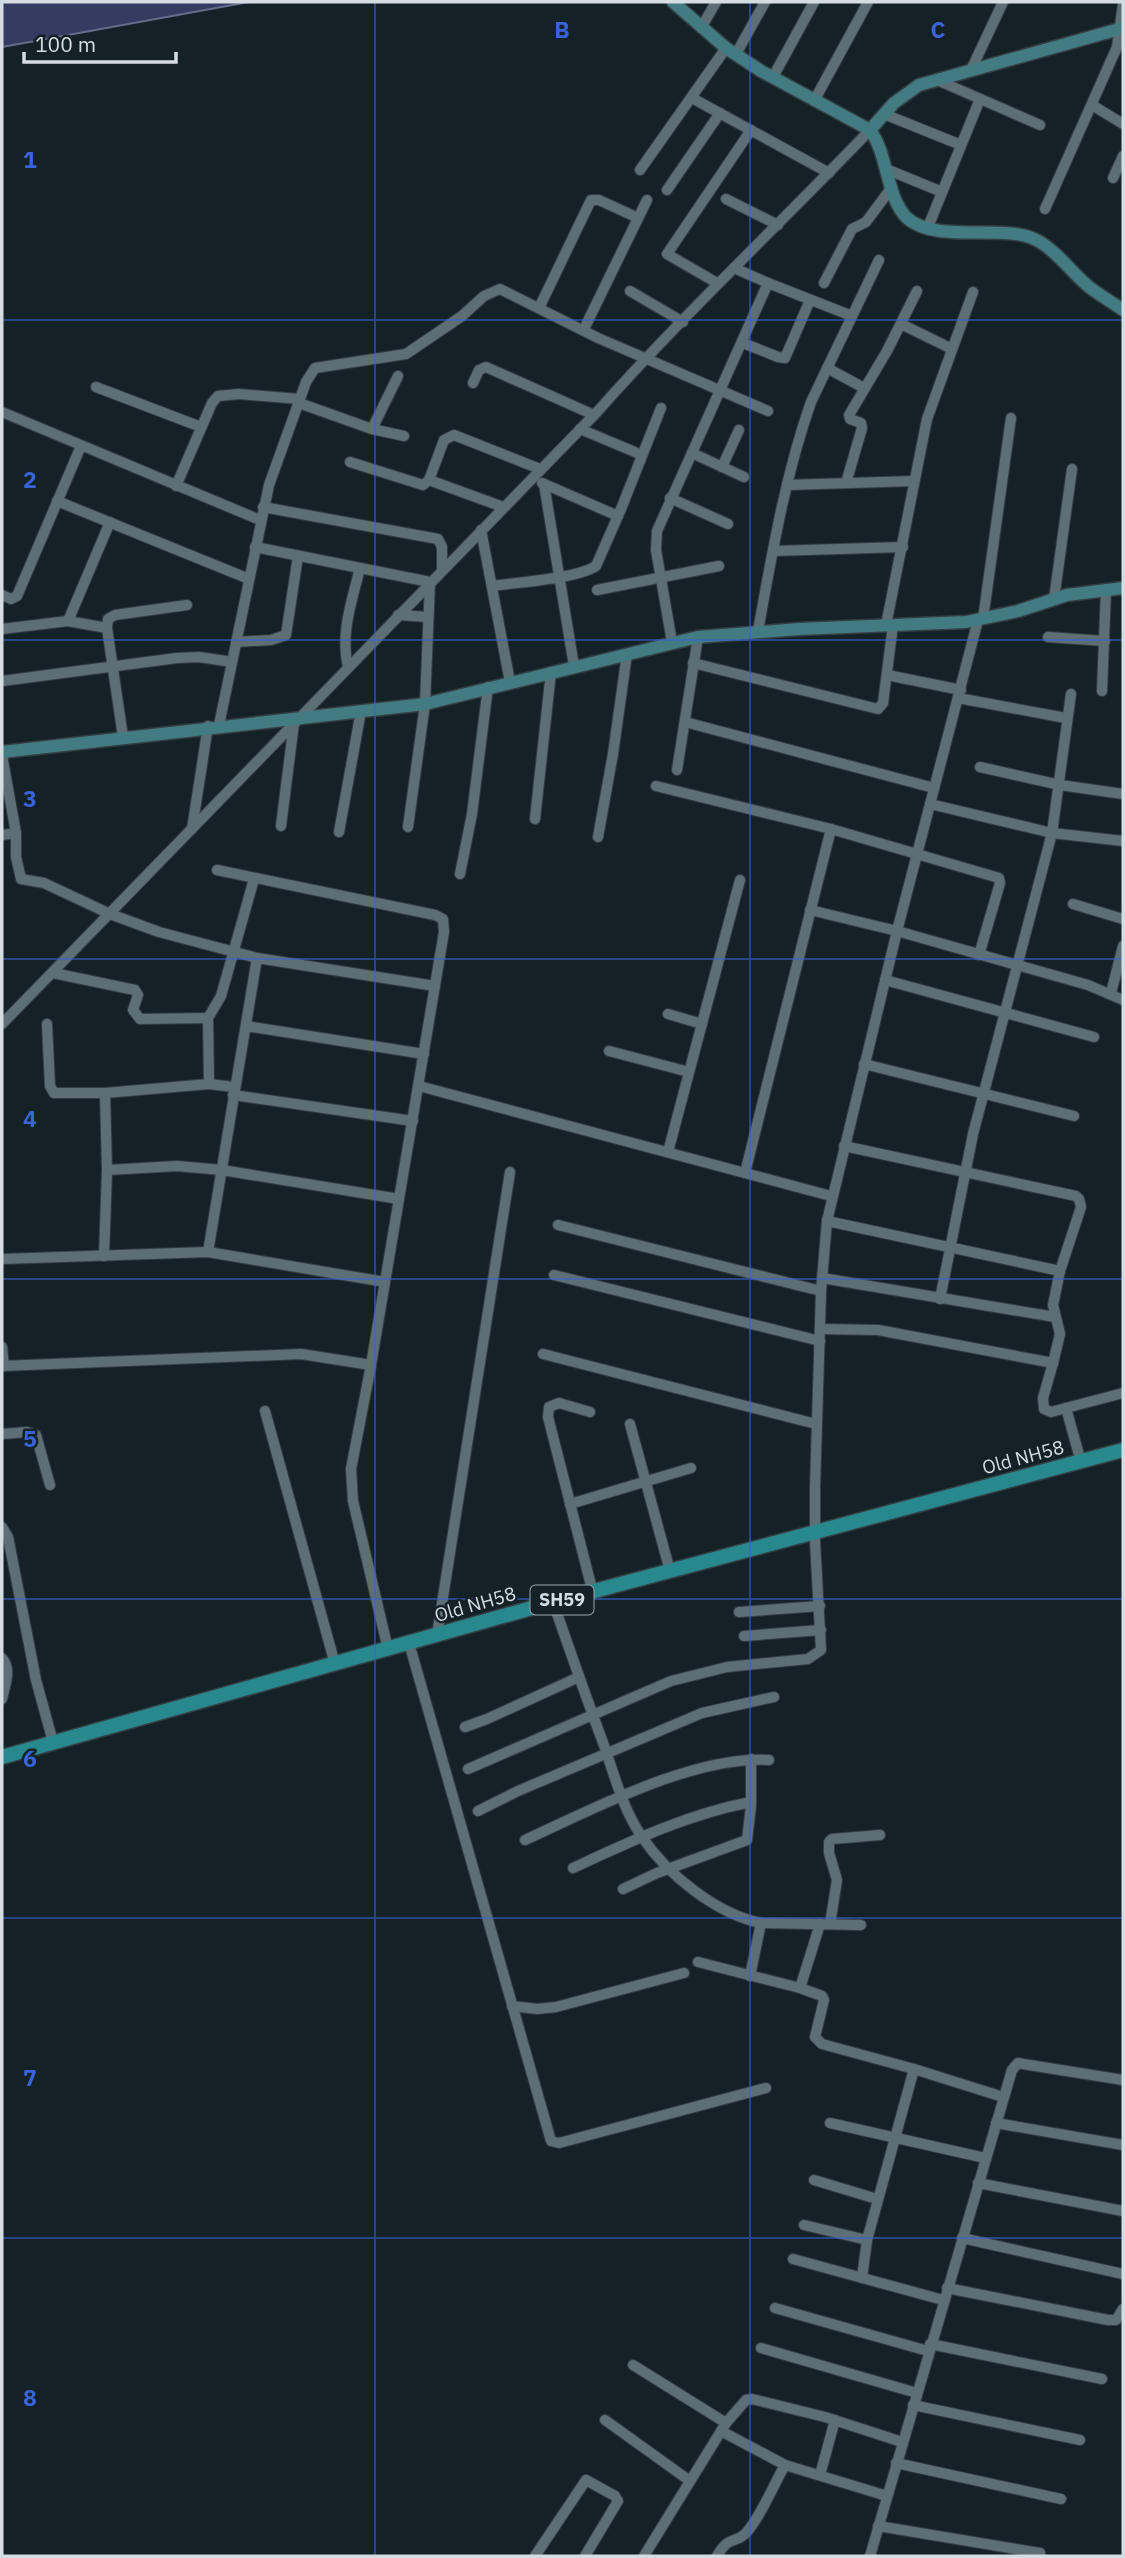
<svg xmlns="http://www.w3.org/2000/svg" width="1125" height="2558" font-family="'IBM Plex Sans',sans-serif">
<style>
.water{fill:#343c62;stroke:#646c88;stroke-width:2}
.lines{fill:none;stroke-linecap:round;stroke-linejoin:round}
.street-casing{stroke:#343e43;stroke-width:12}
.secondary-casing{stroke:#343e43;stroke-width:15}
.primary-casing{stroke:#343e43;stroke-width:17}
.street{stroke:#5e6e75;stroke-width:10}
.secondary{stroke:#427b81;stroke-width:12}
.primary{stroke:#27888e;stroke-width:14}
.grid{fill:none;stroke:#3863d9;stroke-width:2;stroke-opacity:0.55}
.labels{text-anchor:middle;stroke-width:5;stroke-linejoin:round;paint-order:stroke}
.shield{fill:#142228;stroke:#9aa5aa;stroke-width:2}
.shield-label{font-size:18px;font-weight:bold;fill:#d4dde1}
.street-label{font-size:19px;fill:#d4dde1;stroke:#142228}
.grid-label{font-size:23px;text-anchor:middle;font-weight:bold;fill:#3863d9;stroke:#142228;stroke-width:5;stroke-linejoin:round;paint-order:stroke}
</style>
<rect width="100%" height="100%" fill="#142228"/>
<path class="water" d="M2,2H249L2,47Z"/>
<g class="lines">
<g class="street-casing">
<g id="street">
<path d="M701,28L716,2"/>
<path d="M736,54L765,2"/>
<path d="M971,70L1003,2"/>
<path d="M773,77L814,2"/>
<path d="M937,80L1040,125"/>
<path d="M692,98L829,173"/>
<path d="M814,101L868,2"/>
<path d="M1092,105L1123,124"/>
<path d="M884,114L961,145"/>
<path d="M886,169L942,192"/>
<path d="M640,170L726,48"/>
<path d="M1113,178L1123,156"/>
<path d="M667,190L720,113"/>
<path d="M726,199L778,225"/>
<path d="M1045,209L1117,47L1123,4"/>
<path d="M928,227L980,99"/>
<path d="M717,283L667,254L751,130"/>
<path d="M768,283L852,316"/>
<path d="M824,283L852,229L866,222L892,187"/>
<path d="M630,291L683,322"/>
<path d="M539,308L591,200H599L638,218"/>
<path d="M901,324L952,349"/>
<path d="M584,329L647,200"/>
<path d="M743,343L778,357L785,358L810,300"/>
<path d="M827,368L864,388"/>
<path d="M473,383L479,370L486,367L594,415"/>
<path d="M96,387L201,427"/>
<path d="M299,403L372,429L404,436"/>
<path d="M2,412L260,520"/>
<path d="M372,429L398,376"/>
<path d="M580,429L642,455"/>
<path d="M692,453L744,477"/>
<path d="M350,462L423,485L429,480L444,440L454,435L540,469"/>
<path d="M722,467L739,430"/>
<path d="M429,480L503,507"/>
<path d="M542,483L618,516"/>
<path d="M846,483L862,428L861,423L850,419L849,415L887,351L917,291"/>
<path d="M544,484L574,666"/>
<path d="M787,485L914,481"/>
<path d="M176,486L212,403L218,396L239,394L300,399"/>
<path d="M670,498L728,524"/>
<path d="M57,501L249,579"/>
<path d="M263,507L438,539L442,547V570"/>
<path d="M481,530L510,682"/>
<path d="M255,547L430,582L425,704L408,827"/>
<path d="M773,551L903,547"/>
<path d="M493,586C518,582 576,579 596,566L621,509L661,408"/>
<path d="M597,590L719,566"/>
<path d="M2,595L11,599L17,596L81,446"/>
<path d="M1054,599L1072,469"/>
<path d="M398,615L428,617"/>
<path d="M983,619L1011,418"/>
<path d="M68,621L110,522"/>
<path d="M886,625L927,419L973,292"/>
<path d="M2,629L68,621L107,628"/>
<path d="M758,631C772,554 785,476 811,402L879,260"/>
<path d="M1048,637L1105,641"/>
<path d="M236,642L271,640L286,635L298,556"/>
<path d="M672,642L656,550L657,531L768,283L734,268"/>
<path d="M693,663L878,709L883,703L893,625"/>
<path d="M348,667C340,633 352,601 360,568"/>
<path d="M887,675L961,690"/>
<path d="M2,681L177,658L199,657L232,662"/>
<path d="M1102,691L1106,589"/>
<path d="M958,698L1066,718"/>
<path d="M685,722L934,788"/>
<path d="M219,725L269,485L306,382L315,368L406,354L462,316L484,296L500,289L598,338L768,411"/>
<path d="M123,737L107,628L108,619L115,615L187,605"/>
<path d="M2,755L16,833V857L21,879L44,883L110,914L159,932L257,958L435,986"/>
<path d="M980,767L1060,785L1123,794"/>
<path d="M677,770L698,637"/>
<path d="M656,786L831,829L999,878L1000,883L979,955"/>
<path d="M930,804L1052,833L1123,841"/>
<path d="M535,819L551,672"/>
<path d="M281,826L294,723"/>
<path d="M192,829L208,726"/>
<path d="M339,832L361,711"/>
<path d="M2,835L16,833"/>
<path d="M598,837L613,754L627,654"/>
<path d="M217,870L435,915L443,919L444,932L371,1365L351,1469L353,1501L388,1649"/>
<path d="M460,874L472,814L488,687"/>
<path d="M1073,904L1123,919"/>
<path d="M810,910L897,931L1088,985L1123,1000"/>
<path d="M53,973L135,990L138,995L133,1010L140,1019L208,1018"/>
<path d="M885,980L1094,1037"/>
<path d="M1111,993L1123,946"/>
<path d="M668,1014L702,1024"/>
<path d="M2,1024L597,412C684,314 779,225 870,130"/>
<path d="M47,1024L50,1086L54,1093H105L209,1084L234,1087"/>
<path d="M246,1026L424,1054"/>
<path d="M609,1051L689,1072"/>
<path d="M864,1064L1074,1116"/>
<path d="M209,1084L208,1018L221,996L254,879"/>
<path d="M419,1086L831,1196"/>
<path d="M233,1095L413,1121"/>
<path d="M844,1146L1076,1196L1079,1199L1081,1207L1060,1271"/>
<path d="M668,1152L740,880"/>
<path d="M107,1170L177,1166L222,1170L399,1199"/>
<path d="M745,1173L831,829"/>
<path d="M827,1221L1060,1271L1053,1305L1060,1334L1053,1363"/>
<path d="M558,1225L821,1291"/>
<path d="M208,1252L257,958"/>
<path d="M104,1256L107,1170L105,1093"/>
<path d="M2,1259L208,1252L385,1282"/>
<path d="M554,1275L820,1341"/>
<path d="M822,1278L1055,1317"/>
<path d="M940,1299L973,1134L1052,833L1071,694"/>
<path d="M821,1329L878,1330L1053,1363L1043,1398L1044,1409L1051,1412L1066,1408L1081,1462"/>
<path d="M2,1347L4,1366"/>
<path d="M543,1354L816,1424"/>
<path d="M2,1366L301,1354L371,1365"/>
<path d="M1066,1408L1123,1393"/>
<path d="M265,1411L335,1664"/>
<path d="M590,1412L559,1403L549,1407L548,1417L593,1593"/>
<path d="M630,1424L670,1571"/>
<path d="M2,1434L27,1432L36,1435L50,1485"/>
<path d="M570,1504L691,1468"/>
<path d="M2,1527L8,1537L36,1680L53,1742"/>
<path d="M553,1602C570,1651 587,1700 605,1748C615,1778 624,1811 642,1837C667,1874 716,1914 761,1923L861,1925"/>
<path d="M739,1612L820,1606"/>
<path d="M437,1635L510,1172"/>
<path d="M744,1636L821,1630"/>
<path d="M411,1650L551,2141L559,2143L766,2088"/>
<path d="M2,1658C12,1669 5,1685 2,1699"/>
<path d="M465,1727L487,1719L579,1677"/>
<path d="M468,1769L671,1681L727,1667L808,1659L821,1650L815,1541V1488L821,1291L827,1221L897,931L978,620"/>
<path d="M478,1811L518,1791L702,1713L774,1697"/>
<path d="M525,1840C593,1809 695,1755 769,1760"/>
<path d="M573,1868C631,1841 688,1814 751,1802"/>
<path d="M623,1889L657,1873L747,1840L751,1806V1759"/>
<path d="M830,1924L837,1880L829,1853V1842L832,1839L880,1835"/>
<path d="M698,1962L800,1988L822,1996L824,2000L815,2037L822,2044L914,2069L1003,2097"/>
<path d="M750,1976L761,1923"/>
<path d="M800,1988L820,1924"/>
<path d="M512,2006L537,2009L556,2007L684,1973"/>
<path d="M830,2123L985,2158"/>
<path d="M996,2123L1123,2145"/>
<path d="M814,2180L877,2199"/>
<path d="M978,2183L1123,2211"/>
<path d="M804,2225L867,2240L914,2069"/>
<path d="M962,2238L1123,2274"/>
<path d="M793,2259L943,2300"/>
<path d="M862,2278L867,2240"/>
<path d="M947,2288L1108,2320H1116L1123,2309"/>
<path d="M775,2308L928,2351"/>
<path d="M930,2344L1102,2379"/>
<path d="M761,2348L917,2393"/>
<path d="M633,2365L726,2423"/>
<path d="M913,2405L1080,2440"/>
<path d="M605,2420L690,2481"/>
<path d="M721,2431L785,2465L887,2496"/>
<path d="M896,2463L1061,2499"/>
<path d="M820,2475L835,2420"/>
<path d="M878,2526L1040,2553"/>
<path d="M535,2556L586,2480L615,2496L618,2501L585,2556"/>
<path d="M644,2556L726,2423L746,2400L752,2399L825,2417L902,2442"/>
<path d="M717,2556C730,2534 734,2545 746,2533C760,2518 774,2484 785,2465"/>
<path d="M870,2556L1012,2070L1018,2063L1023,2064L1123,2080"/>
</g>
</g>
<g class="secondary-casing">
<g id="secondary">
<path d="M673,2L726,48L761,71L870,130C888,154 886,197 907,218C934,243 1001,225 1032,238C1054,247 1070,271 1088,286C1099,295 1112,302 1123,310"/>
<path d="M870,130L894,103L919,85L1123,28"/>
<path d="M2,752L425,704L698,637L799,629L966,622L1018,611L1067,595L1123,588"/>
</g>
</g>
<g class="primary-casing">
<path id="primary" d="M2,1757L553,1602L1123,1450"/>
</g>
<use href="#street" class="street"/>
<use href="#secondary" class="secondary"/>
<use href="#primary" class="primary"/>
</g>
<path class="grid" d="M375,2V2556M750,2V2556M2,320H1123M2,640H1123M2,959H1123M2,1279H1123M2,1599H1123M2,1918H1123M2,2238H1123"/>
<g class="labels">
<rect class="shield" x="530.5" y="1585.5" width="63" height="29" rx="5"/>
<g class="shield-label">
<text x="562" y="1606">SH59</text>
</g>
<g class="street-label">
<text transform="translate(1023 1457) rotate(-15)" y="7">Old NH58</text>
<text transform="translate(475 1604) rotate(-16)" y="7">Old NH58</text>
</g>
</g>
<g class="grid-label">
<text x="562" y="38">B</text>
<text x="938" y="38">C</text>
<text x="30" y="168">1</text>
<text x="30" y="488">2</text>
<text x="30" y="807">3</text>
<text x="30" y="1127">4</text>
<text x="30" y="1447">5</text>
<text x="30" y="1767">6</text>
<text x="30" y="2086">7</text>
<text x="30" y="2406">8</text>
</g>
<rect width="1125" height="2558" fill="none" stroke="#d4dde1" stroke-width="7"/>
<path d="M24 52v10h152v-10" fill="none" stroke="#d4dde1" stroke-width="3.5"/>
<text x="35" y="52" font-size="21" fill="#d4dde1" stroke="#142228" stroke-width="5" paint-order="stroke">100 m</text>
</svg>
